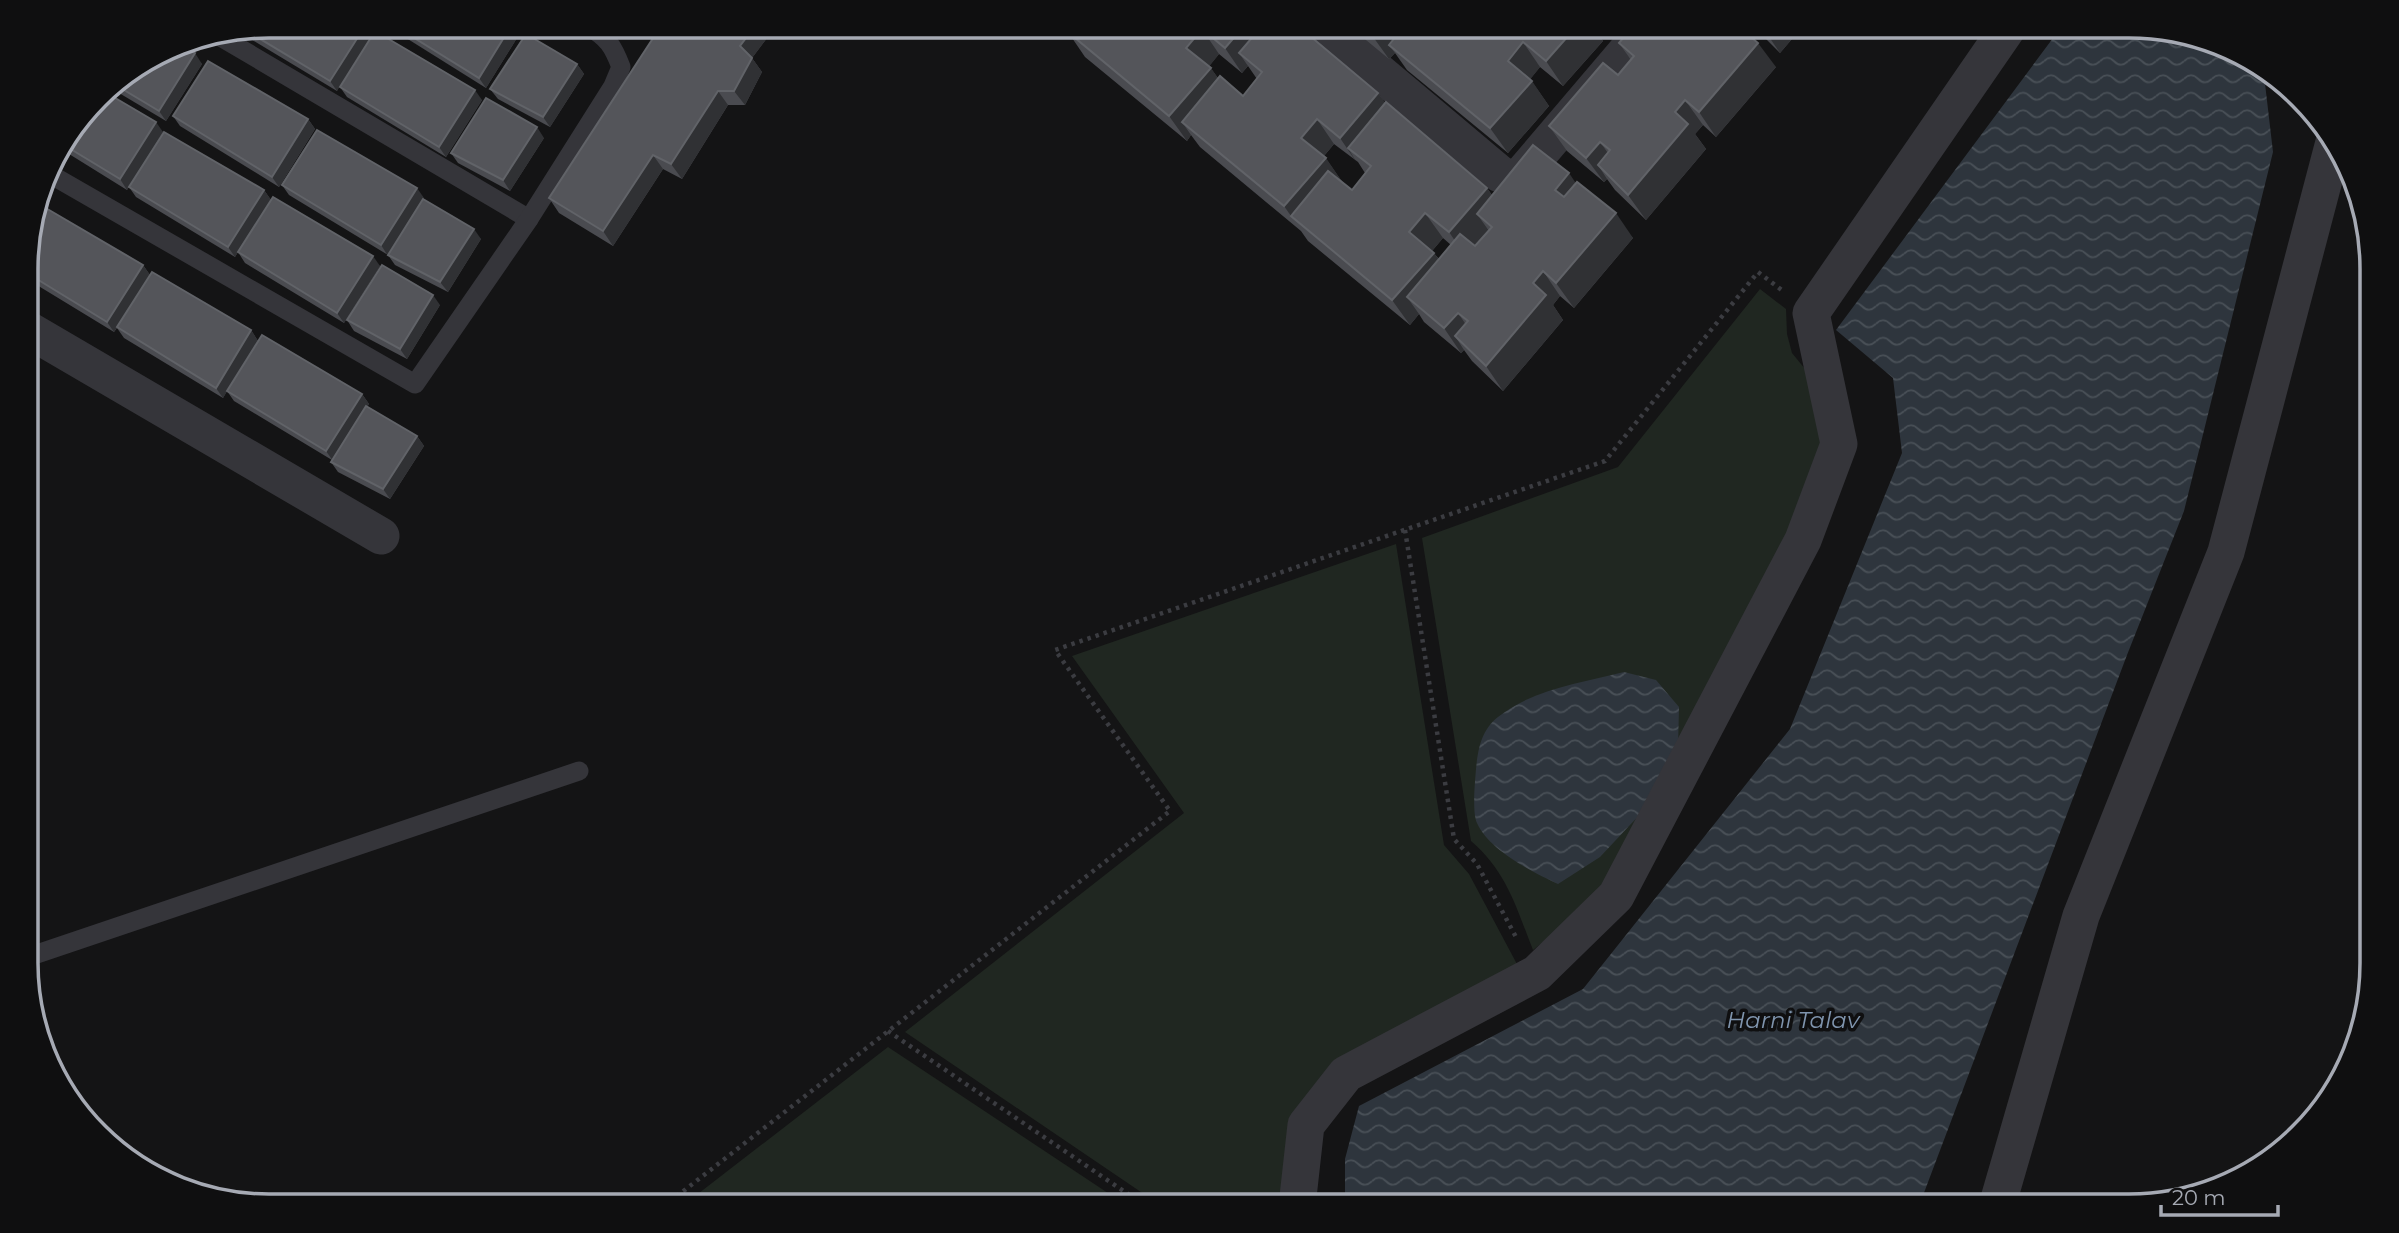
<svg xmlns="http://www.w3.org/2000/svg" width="2399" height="1233" font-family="Montserrat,sans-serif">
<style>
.green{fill:#202721}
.water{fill:url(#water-waves)}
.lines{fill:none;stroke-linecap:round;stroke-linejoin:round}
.path{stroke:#3b3c41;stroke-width:4.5;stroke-dasharray:3.5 5;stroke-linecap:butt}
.service{stroke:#35353a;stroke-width:19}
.minor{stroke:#35353a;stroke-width:37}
.wall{fill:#4a4b50;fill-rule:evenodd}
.shaded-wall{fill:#303134}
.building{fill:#54555a;stroke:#616368;stroke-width:2}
.labels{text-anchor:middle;stroke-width:7;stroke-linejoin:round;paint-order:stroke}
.water-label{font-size:23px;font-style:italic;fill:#7f94ad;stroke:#0f0f10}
.rim{fill:none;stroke:#a6aab4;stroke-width:3.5}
</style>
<defs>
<pattern id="water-waves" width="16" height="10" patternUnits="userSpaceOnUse" patternTransform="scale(1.75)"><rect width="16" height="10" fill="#2e353d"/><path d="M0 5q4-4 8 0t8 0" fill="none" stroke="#495057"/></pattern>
</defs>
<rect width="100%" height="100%" fill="#141415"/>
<g class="green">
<path d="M1760,289L1786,309L1787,334L1792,353L1814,380L1828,441L1796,539L1611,887L1533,950C1516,907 1507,872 1471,841L1422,538L1618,467Z"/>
<path d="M1396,544L1444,845L1469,874L1518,966L1334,1063L1284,1206L1163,1207L905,1032L1184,813L1072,656Z"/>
<path d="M888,1047L1129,1207H681Z"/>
</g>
<g class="water">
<path d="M2062,26H2129L2237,52L2264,75L2273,152L2184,511L2127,655L1919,1206H1345V1159L1359,1106L1583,989L1790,729L1902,453L1893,378L1836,330Z"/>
<path d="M1624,672L1656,680L1679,707L1678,748L1644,810L1600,857L1558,884C1532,872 1489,850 1477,823C1472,812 1475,783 1476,769C1478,750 1481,730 1498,717C1533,689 1581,683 1624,672Z"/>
</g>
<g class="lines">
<g class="path">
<path d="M1405,530L1454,839L1477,864L1517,939"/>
<path d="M888,1031L1147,1207"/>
<path d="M663,1207L1170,811L1055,650L1605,461L1758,272L1783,291"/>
</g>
<g class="service">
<path d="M219,36L529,219"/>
<path d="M48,173L415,384L529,219L613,86L621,67C613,46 608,38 588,26"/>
<path d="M28,957L579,771"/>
</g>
<g class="minor">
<path d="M1324,26L1500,174L1512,179L1523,173L1648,26"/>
<path d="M27,329L381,536"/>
<path d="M1297,1206L1306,1125L1346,1074L1537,973L1616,896L1803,540L1839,444L1811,313L2009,26"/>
<path d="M1997,1206L2081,916L2226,552L2334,142"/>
</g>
</g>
<g class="wall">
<path d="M270,26H367L337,91L239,32Z"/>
<path d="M387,26H519L522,30L486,88Z"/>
<path d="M642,26H776L752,58L762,72L745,105H728L682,179L663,169L613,246L559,213L549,198L655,36L645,30Z"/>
<path d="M1298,26L1378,93L1385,103L1487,188L1492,195L1576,183L1633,238L1574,308L1560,296L1553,305L1563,320L1503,391L1472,361L1464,350L1461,353L1424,322L1419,314L1410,325L1308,241L1301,231L1200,147L1191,135L1187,141L1085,57L1068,32ZM1219,54L1242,73L1248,66L1257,79L1243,96L1218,78L1209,66ZM1334,144L1358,162L1365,173L1352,190L1343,183L1324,156ZM1443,238L1451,245L1439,259L1432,251Z"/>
<path d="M1349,26H1592L1603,41L1563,86L1540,67L1530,79L1549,106L1508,153L1407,70L1395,53L1389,59Z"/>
<path d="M1753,26H1803L1780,53Z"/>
<path d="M1619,43L1776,67L1716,137L1703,125L1695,134L1706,149L1646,220L1615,190L1607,179L1604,182L1567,151L1549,126L1618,75L1631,60Z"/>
<path d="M177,45L202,64L166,121L109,87Z"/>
<path d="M577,64L584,74L550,127L498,99L490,89Z"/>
<path d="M340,87L482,100L446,157L347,97Z"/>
<path d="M105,92L163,132L127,190L61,149Z"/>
<path d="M173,116L308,119L315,129L279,187L180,126Z"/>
<path d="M544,138L510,191L458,163L451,153Z"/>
<path d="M282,185L424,198L423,199L481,239L448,292L395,265L388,255L289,195Z"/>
<path d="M129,187L264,190L271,200L380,266L344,323L245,263L238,252L235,257L136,197Z"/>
<path d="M27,253L143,265L150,275L251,330L258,341L362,394L369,404L367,407L417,436L424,446L390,499L338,472L331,462L332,460L234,401L227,391L223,398L124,338L117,328L114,332L27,279Z"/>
<path d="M440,305L407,359L354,331L347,320Z"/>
</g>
<g class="shaded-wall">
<path d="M365,26H367L373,34L337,91L330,81Z"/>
<path d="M511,26H519L522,30L486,88L479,78Z"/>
<path d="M755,26H776L752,58L762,72L745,105L734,91L740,46Z"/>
<path d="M1244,26H1279L1239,53L1248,66L1242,73L1225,48Z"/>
<path d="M1379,26H1418L1389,45L1395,53L1389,59L1371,34Z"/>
<path d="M1577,26H1592L1603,41L1563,86L1546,61Z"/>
<path d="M1764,26H1803L1780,53L1763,28Z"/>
<path d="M1202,29L1219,54L1204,73L1186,48Z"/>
<path d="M1523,42L1540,67L1525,86L1508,61Z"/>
<path d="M1758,43L1776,67L1716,137L1699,112Z"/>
<path d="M195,53L202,64L166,121L159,111Z"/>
<path d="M577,64L584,74L550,127L543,117Z"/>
<path d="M1211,68L1228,93L1182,122L1191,135L1187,141L1169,116Z"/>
<path d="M1532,81L1549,106L1508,153L1490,128Z"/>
<path d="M475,90L482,100L446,157L439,147Z"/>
<path d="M718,91L728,105L682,179L671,164Z"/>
<path d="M1378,93L1396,118L1348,148L1357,163L1340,138Z"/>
<path d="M1685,100L1703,125L1695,134L1706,149L1646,220L1628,195L1675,112Z"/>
<path d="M308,119L315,129L279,187L272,177Z"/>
<path d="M1317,119L1334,144L1318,163L1301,138Z"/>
<path d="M156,122L163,132L127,190L120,179Z"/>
<path d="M537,127L544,138L510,191L503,180Z"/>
<path d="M1600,142L1618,167L1598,165L1607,179L1604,182L1586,158Z"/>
<path d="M653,155L663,169L613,246L603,231Z"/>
<path d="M1326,158L1343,183L1291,216L1284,206Z"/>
<path d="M1569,173L1586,198L1572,215L1555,190Z"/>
<path d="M417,188L424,198L388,256L381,245Z"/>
<path d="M1487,188L1504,213L1477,214L1489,231L1466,257L1449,232Z"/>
<path d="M264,190L271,200L235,257L228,247Z"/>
<path d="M1425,213L1443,238L1427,257L1409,232Z"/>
<path d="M1616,213L1633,238L1574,308L1556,283Z"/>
<path d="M474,229L481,239L448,292L440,282Z"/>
<path d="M1434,253L1452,278L1407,297L1419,314L1410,325L1392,300Z"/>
<path d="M373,256L380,266L344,323L337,313Z"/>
<path d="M143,265L150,275L114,332L107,322Z"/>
<path d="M1543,271L1560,296L1553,305L1563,320L1503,391L1486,366L1533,283Z"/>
<path d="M433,295L440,305L407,359L400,349Z"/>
<path d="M1458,313L1475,338L1455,336L1464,350L1461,353L1444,328Z"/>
<path d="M251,330L258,341L223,398L216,388Z"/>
<path d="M362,394L369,404L333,461L326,451Z"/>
<path d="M417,436L424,446L390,499L383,489Z"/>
</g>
<g class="building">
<path d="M270,26H365L330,81L247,31Z"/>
<path d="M395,26H511L479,78Z"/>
<path d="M654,26H755L740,46L752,58L734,91H718L671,164L653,155L603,231L549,198L659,29Z"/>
<path d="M1073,26H1244L1225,48L1202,29L1186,48L1211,68L1169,116L1068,32Z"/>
<path d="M1262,26H1298L1378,93L1340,138L1317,119L1301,138L1326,158L1284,206L1182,122L1220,76L1243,96L1262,72L1239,53Z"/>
<path d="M1362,26H1379L1371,34Z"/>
<path d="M1404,26H1577L1546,61L1523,42L1508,61L1532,81L1490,128L1389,45Z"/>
<path d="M1633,26H1738L1758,43L1699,112L1685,100L1675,112L1688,124L1628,195L1598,165L1610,150L1600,142L1586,158L1549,126L1603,63L1618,75L1634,56L1619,43Z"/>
<path d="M375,31L475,90L439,147L340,87Z"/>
<path d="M526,34L577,64L543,117L490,89Z"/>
<path d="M179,44L195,53L159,111L114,84Z"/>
<path d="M208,61L308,119L272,177L173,116Z"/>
<path d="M105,92L156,122L120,179L64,145Z"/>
<path d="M486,98L537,127L503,180L451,153Z"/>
<path d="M1386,102L1487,188L1449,232L1425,213L1409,232L1434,253L1392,300L1291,216L1328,171L1352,190L1371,166L1348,148Z"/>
<path d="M317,130L417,188L381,245L282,185Z"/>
<path d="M164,132L264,190L228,247L129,187Z"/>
<path d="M1533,145L1569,173L1555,190L1564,197L1577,182L1616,213L1556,283L1543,271L1533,283L1546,295L1486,366L1455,336L1468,321L1458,313L1444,328L1407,297L1460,234L1475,246L1492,227L1477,214Z"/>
<path d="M273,197L373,256L337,313L238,252Z"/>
<path d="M423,199L474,229L440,282L388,255Z"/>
<path d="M44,207L143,265L107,322L27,273V253L36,218Z"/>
<path d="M382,265L433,295L400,349L347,320Z"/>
<path d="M152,272L251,330L216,388L117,327Z"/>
<path d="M262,335L362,394L326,451L227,391Z"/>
<path d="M366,406L417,436L383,489L331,462Z"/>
</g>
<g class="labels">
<g class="water-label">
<text x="1793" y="1028">Harni Talav</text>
</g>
</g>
<path d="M0 0H2399V1233H0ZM269 38H2129A231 231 0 0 1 2360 269V963A231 231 0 0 1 2129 1194H269A231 231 0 0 1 38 963V269A231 231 0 0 1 269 38Z" fill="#0f0f10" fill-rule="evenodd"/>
<path class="rim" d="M269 38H2129A231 231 0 0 1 2360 269V963A231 231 0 0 1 2129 1194H269A231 231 0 0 1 38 963V269A231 231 0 0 1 269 38Z"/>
<path d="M2161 1205v10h117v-10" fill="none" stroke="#a6aab4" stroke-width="3.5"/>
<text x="2172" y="1205" font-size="21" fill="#a6aab4" stroke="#0f0f10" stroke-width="5" paint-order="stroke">20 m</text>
</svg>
